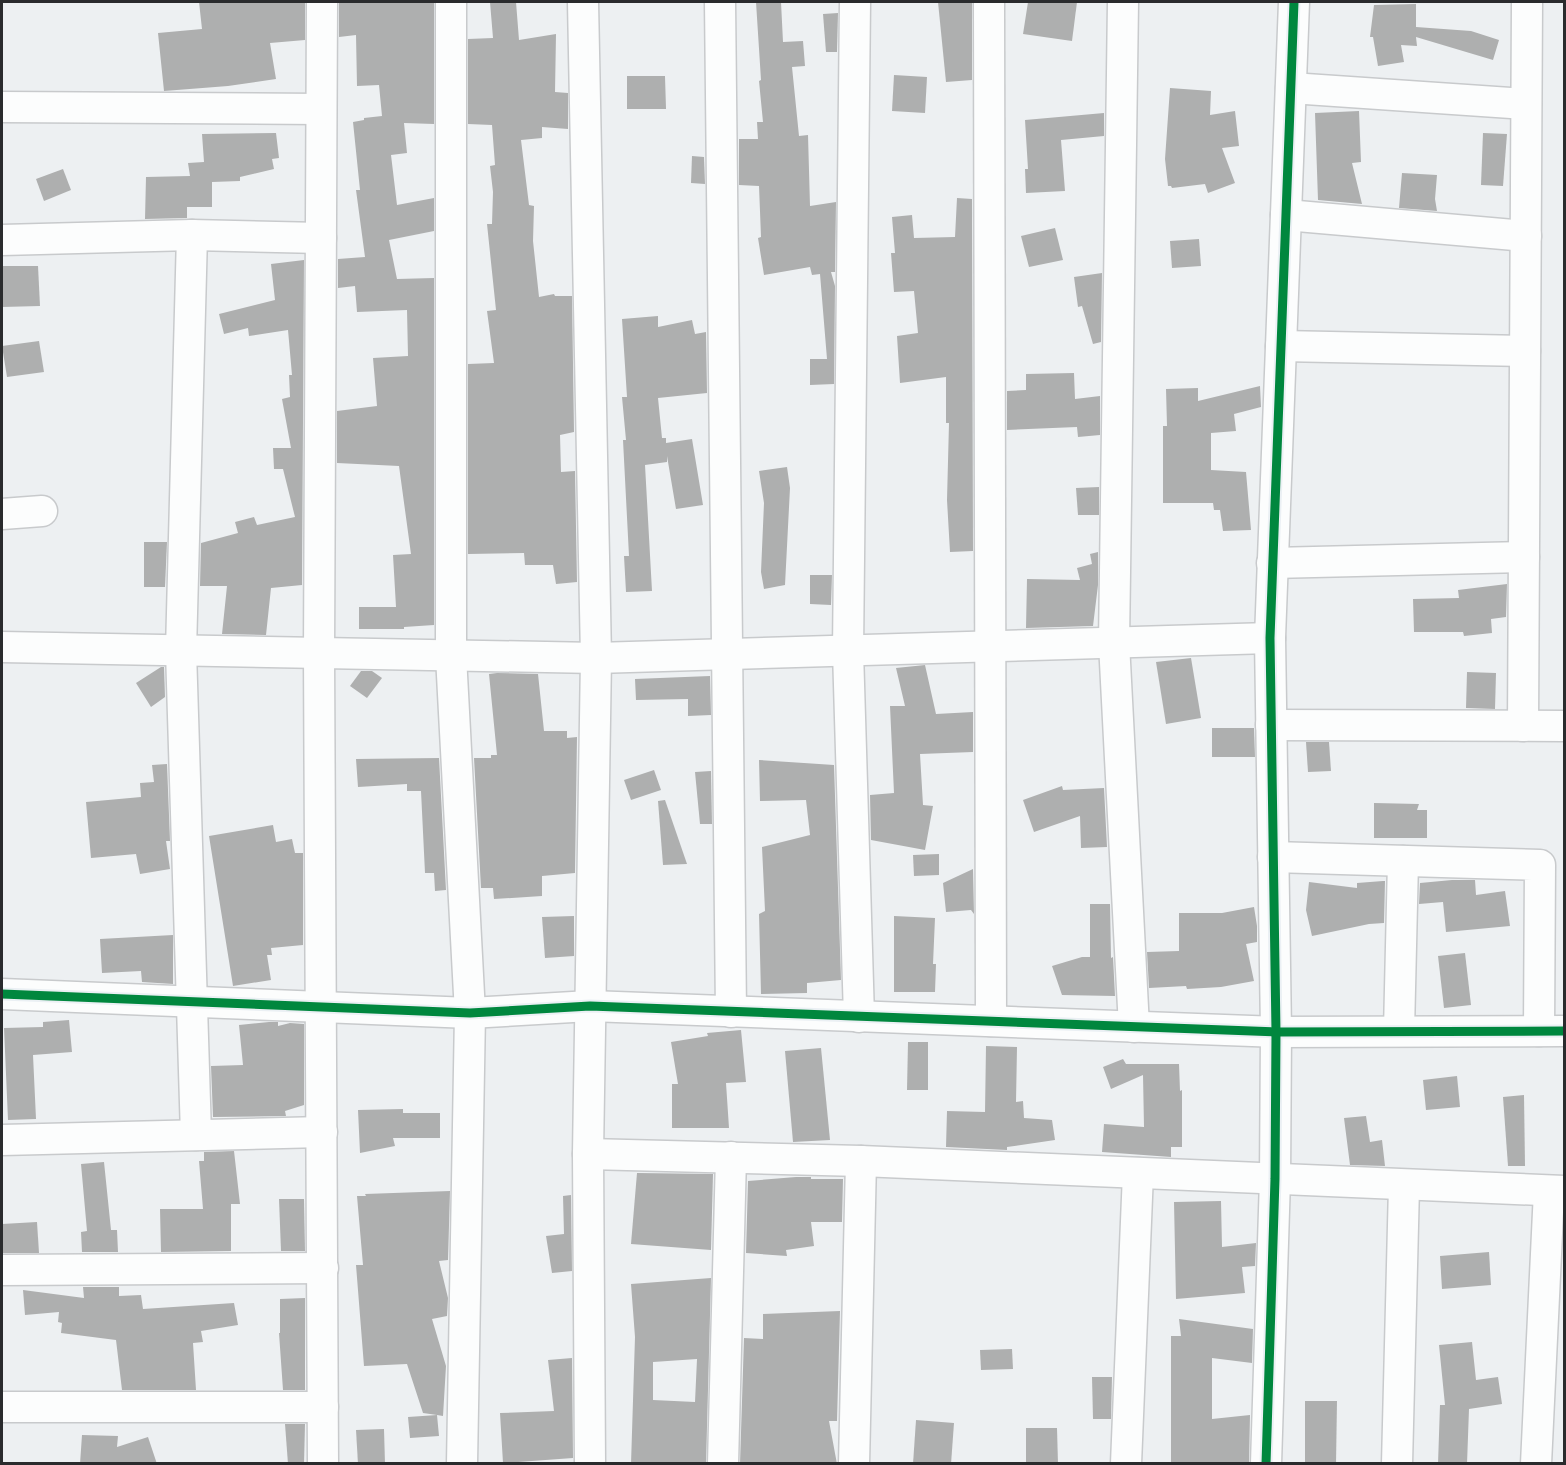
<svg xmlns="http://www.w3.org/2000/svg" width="1566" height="1465" font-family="'Roboto Serif',serif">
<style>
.building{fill:#aeafaf;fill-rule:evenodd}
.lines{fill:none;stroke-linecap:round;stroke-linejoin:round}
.street-casing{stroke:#c8cacc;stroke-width:33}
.street{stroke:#fcfdfd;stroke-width:30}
.cycleway-casing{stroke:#ebf0f4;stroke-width:13}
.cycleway{stroke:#00873e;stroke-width:9}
</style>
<rect width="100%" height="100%" fill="#edf0f2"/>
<g class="building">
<path d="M199,2H305V40L270,43L276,79L228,86L164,91L158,33L202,29Z"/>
<path d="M394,2H434V124L404,123L407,153L391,155L397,205L434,198V231L389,240L397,279L434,278V625L404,627V629H359V607H396L393,555L411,554L399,466L337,463V411L377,406L373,358L408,356L407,310L357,312L355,286L338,288V259L365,257L356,190H360L353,122L364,120V118L382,116L379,85L357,86L356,35L339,37V3Z"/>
<path d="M490,2H516L519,40L556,34L555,92L568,93V129L542,127V138L521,140L529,205L534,206L533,241L539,297L554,294L555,296H572L574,432L560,435L561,472L575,471L577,582L556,584L553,565H525L524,553L468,554V364L494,363L487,311L496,310L487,224H492L493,192L490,166L495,165L492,125L468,124V39L493,38Z"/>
<path d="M756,2H781L783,42L803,41L805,66L792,67L799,136L808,135L810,206L836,202L835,272H831L835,286L834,384L810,385V359H827L820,274L812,275L810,267L764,275L758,238L761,237L759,186L739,185V139H758L757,122H763L759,81L761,80Z"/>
<path d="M938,2H972V80L946,82Z"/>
<path d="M1028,2H1077L1072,41L1023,34Z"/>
<path d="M1416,4V27L1471,31L1499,40L1493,60L1416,37L1417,46L1401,45L1404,62L1378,66L1373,37H1370L1374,5Z"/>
<path d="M838,13L837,52H826L823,14Z"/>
<path d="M894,75L927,77L925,113L892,111Z"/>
<path d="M627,76H665L666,109H627Z"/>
<path d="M1170,88L1211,91L1210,115L1235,111L1239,146L1222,148L1235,183L1208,193L1205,184L1172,188L1171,186H1168L1165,159Z"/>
<path d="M1359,111L1361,162L1352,163L1362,204L1318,200L1315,113Z"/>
<path d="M1104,113V136L1061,140L1065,191L1026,193L1025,169H1028L1025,120Z"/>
<path d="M276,133L279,158L272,159L274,169L240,177V181L212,182V207H187V218L145,219L146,177L190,176L188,163L204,162L202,134Z"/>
<path d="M1483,133L1507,134L1503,186L1481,185Z"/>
<path d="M692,156L704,157L705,184L691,183Z"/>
<path d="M63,169L71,190L44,201L36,179Z"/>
<path d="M1402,173L1437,175L1435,199L1437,211L1399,208Z"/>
<path d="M957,198L972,199L973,551L950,552L947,500L949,423H946V377L900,383L897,336L918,333L914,291L894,292L891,253H895L892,217L912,215L914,238L955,237Z"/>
<path d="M1055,228L1063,260L1029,267L1021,236Z"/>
<path d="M1199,239L1201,266L1172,268L1170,241Z"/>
<path d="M304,260L302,585L271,588L266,635L222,634L227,586H200L201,543L238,533L235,522L254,517L257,525L295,517L283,469H274L273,448H291L282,399L290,397L289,375H292L288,330L249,336L248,328L224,334L219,314L275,300L271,264Z"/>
<path d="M2,266H38L40,306L2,307Z"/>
<path d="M1102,273L1101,342L1093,344L1082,306L1078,307L1074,277Z"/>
<path d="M658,316V327L692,320L695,334L706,332L707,393L658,398L662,438H666V443L692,439L703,505L676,509L667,456V462L645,465L652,591L626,592L624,556H629L623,440H626L622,397H627L622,319Z"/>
<path d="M39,341L44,372L7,377L2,346Z"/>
<path d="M1074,373L1075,399L1100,396V435L1078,437L1077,427L1007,430V391L1026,390V374Z"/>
<path d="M1260,386L1261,407L1234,414L1236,431L1211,433V470L1246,472L1251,530L1223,531L1220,510H1214L1213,503H1163V426H1167L1166,389L1198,388V401Z"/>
<path d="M787,467L790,488L785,585L764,589L761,572L764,503L759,471Z"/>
<path d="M1099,487V515H1078L1076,488Z"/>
<path d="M144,542H167L165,587H144Z"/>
<path d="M1098,552V585L1093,626L1026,628L1027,579L1080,580L1077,568L1092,564L1090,554Z"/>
<path d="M810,575H832L831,605L810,604Z"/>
<path d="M1507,584L1506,617L1491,619L1492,633L1464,636L1463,632H1414L1413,599L1459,598L1458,590Z"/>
<path d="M1191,658L1201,718L1166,724L1156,662Z"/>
<path d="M925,665L936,714L973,712V752L920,754L923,805L933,806L925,850L871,840L870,795L894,793L890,706H905L896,668Z"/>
<path d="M161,667H164L165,697L151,707L136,683Z"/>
<path d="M361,671H372L382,678L367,698L350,686Z"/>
<path d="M1467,672L1496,673L1495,709L1466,708Z"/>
<path d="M497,673L538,674L544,731H567V738L577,737L575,873L542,876V896L494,899L493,888H481L474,758H491V755H497L489,674Z"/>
<path d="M710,676L711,715L688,716V699L636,700L635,679Z"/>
<path d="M1212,728H1254L1255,757H1212Z"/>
<path d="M1306,742H1329L1331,771L1308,772Z"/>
<path d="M439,758L446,890L435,891L434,873H425L421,791H407V784L358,787L356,759Z"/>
<path d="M759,760L834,765L841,980L807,983V993L761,994L759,914L765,911L762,847L810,835L806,800L760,801Z"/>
<path d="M167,764L170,841H166L170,869L140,874L136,854L91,858L86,802L141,797L140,783L154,782L152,765Z"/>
<path d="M654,770L661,790L631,800L624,780Z"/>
<path d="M711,771L712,824H700L695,772Z"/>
<path d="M1062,786L1063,790L1104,788L1107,847L1081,848L1080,816L1034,832L1023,800Z"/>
<path d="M665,800L687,864L663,865L658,801Z"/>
<path d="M1374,803L1419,804L1417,810H1427V838H1374Z"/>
<path d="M273,825L276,842L292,839L295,853H303V945L271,948L272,955H267L271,980L233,986L209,836Z"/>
<path d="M939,854V875L914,876L913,855Z"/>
<path d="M973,869L974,914L971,910L946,912L943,883Z"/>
<path d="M1452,880H1475L1476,895L1505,891L1510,926L1446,932L1443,902L1419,904L1420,883Z"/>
<path d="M1383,881H1385L1384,923L1369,924L1312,936L1306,910L1309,882L1357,888V883Z"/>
<path d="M1090,904H1110L1111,958L1113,957L1115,996L1062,995L1052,966L1082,957H1090Z"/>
<path d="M1254,907L1257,926V942L1246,944L1254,981L1221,987L1187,989L1186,986L1149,988L1147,952L1179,951V913H1222Z"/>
<path d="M574,916V956L545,958L542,917Z"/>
<path d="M894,916L935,918L933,964H936L935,992H894Z"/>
<path d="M173,935V984L142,982L141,971L102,973L100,939Z"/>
<path d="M1465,953L1471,1005L1444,1008L1438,956Z"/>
<path d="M69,1020L72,1052L33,1055L36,1119L8,1120L4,1028L43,1027V1022Z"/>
<path d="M269,1022H278V1026L290,1023L304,1024V1105L285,1111L286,1116L213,1117L211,1066L243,1065L239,1025Z"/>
<path d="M741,1030L746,1082L726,1083L729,1128H672V1084H678L671,1042L708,1036L707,1033Z"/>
<path d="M908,1042H928V1090H907Z"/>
<path d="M986,1046L1017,1047L1016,1102L1023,1101L1024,1118L1052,1120L1055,1140L1007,1147V1150L946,1147L947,1111L985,1112Z"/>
<path d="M821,1048L830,1140L793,1142L785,1051Z"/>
<path d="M1123,1059L1126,1064H1179L1180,1091L1182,1090V1147H1171V1157L1102,1152L1104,1124L1144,1127L1143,1075L1111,1089L1103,1067Z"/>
<path d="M1457,1076L1460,1107L1426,1110L1423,1080Z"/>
<path d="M1524,1095L1525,1166H1508L1503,1097Z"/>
<path d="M403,1109V1113H440V1138H393L395,1146L360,1153L358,1110Z"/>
<path d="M1366,1116L1370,1142L1382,1140L1385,1166L1350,1165L1344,1118Z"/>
<path d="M234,1151L240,1204H231V1251L161,1252L160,1209H203L199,1161H204V1152Z"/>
<path d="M104,1162L111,1230H117L118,1252H82L81,1232L87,1231L81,1164Z"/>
<path d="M637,1173L713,1174L711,1250L631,1244Z"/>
<path d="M796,1177H811V1179H843L842,1222H811L814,1246L786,1250L787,1256L746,1253L748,1181Z"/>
<path d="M450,1191L448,1260L439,1261L448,1298L447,1316L432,1319L446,1366L443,1416L437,1415L439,1436L410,1438L408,1417L437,1415L423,1413L407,1364L364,1366L356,1265H363L357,1196H366L365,1194Z"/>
<path d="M571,1195L572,1271L552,1273L546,1236L564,1234L563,1196Z"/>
<path d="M279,1199H304L305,1251H281Z"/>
<path d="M1221,1201L1222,1247L1256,1243L1255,1266L1242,1267L1245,1293L1176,1299L1174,1202Z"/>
<path d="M37,1222L39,1253H3L2,1224Z"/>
<path d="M1489,1252L1491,1285L1442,1289L1440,1256Z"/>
<path d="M711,1278L706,1464H631L635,1337L631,1284ZM697,1359L695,1402L653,1400V1362Z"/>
<path d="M83,1287H119V1296L141,1295L143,1309L234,1303L238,1325L201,1331L203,1342L193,1343L196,1390H122L116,1340L61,1333L62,1323L58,1322L59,1312L25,1315L23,1290L84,1298Z"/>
<path d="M305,1298V1390H283L279,1333H280V1299Z"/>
<path d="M840,1311L837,1421H829L837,1464H740L744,1338L763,1339V1314Z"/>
<path d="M1179,1319L1253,1329L1252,1363L1212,1358V1419L1250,1415L1249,1464H1171V1336H1181Z"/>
<path d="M1472,1342L1476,1380L1498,1377L1502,1404L1469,1409L1467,1464H1438L1440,1405H1445L1439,1345Z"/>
<path d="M1012,1349L1013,1369L981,1370L980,1350Z"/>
<path d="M572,1358L573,1458L503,1463L500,1413L554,1411L548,1360Z"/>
<path d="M1092,1377H1112L1111,1419H1093Z"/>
<path d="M1305,1401H1337L1336,1464H1305Z"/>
<path d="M916,1420L954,1423L951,1464H913Z"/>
<path d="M285,1424H305L304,1464H288Z"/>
<path d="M1026,1428H1057L1058,1464H1026Z"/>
<path d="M384,1429L385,1464H358L356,1430Z"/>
<path d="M82,1435L118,1436L117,1447L148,1437L157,1464H80Z"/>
</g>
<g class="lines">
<g class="street-casing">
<g id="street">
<path d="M322,2L319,654L323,1464"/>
<path d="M451,2V656L470,1013L462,1464"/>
<path d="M583,2L596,658L588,1154L590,1464"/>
<path d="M720,2L731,1012"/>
<path d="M855,2L848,651L859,1017"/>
<path d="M989,2L991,1021"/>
<path d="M1123,2L1114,643L1134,1027"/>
<path d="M1291,88L1526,104"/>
<path d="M2,107L321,109"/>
<path d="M1286,215L1526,236"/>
<path d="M192,235L181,651L196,1135"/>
<path d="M2,240L192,235L321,238"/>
<path d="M1281,346L1525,351"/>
<path d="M2,514L42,511"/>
<path d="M1272,563L1524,557"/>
<path d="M2,647L596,658L1270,638"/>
<path d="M1271,725L1564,726"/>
<path d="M1523,726L1527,2"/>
<path d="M1273,857L1540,865L1539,1031"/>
<path d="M2,994L470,1013L590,1006L1276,1032L1564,1031"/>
<path d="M1399,1031L1403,861"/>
<path d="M2,1140L322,1132"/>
<path d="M588,1154L861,1161L1564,1191"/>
<path d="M2,1270L323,1268"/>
<path d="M2,1407H323"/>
<path d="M723,1464L731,1157"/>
<path d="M854,1464L861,1161"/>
<path d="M1126,1464L1138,1173"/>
<path d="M1266,1464L1275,1179L1276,1032L1270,638L1294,2"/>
<path d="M1397,1464L1404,1186"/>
<path d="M1536,1464L1549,1191"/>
</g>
</g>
<use href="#street" class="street"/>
<g class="cycleway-casing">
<g id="cycleway">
<path d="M2,994L470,1013L590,1006L1276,1032L1564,1031"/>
<path d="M1266,1464L1275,1179L1276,1032L1270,638L1294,2"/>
</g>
</g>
<use href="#cycleway" class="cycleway"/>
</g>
<rect width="1566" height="1465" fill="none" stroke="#2a2b2d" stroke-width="6"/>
</svg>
